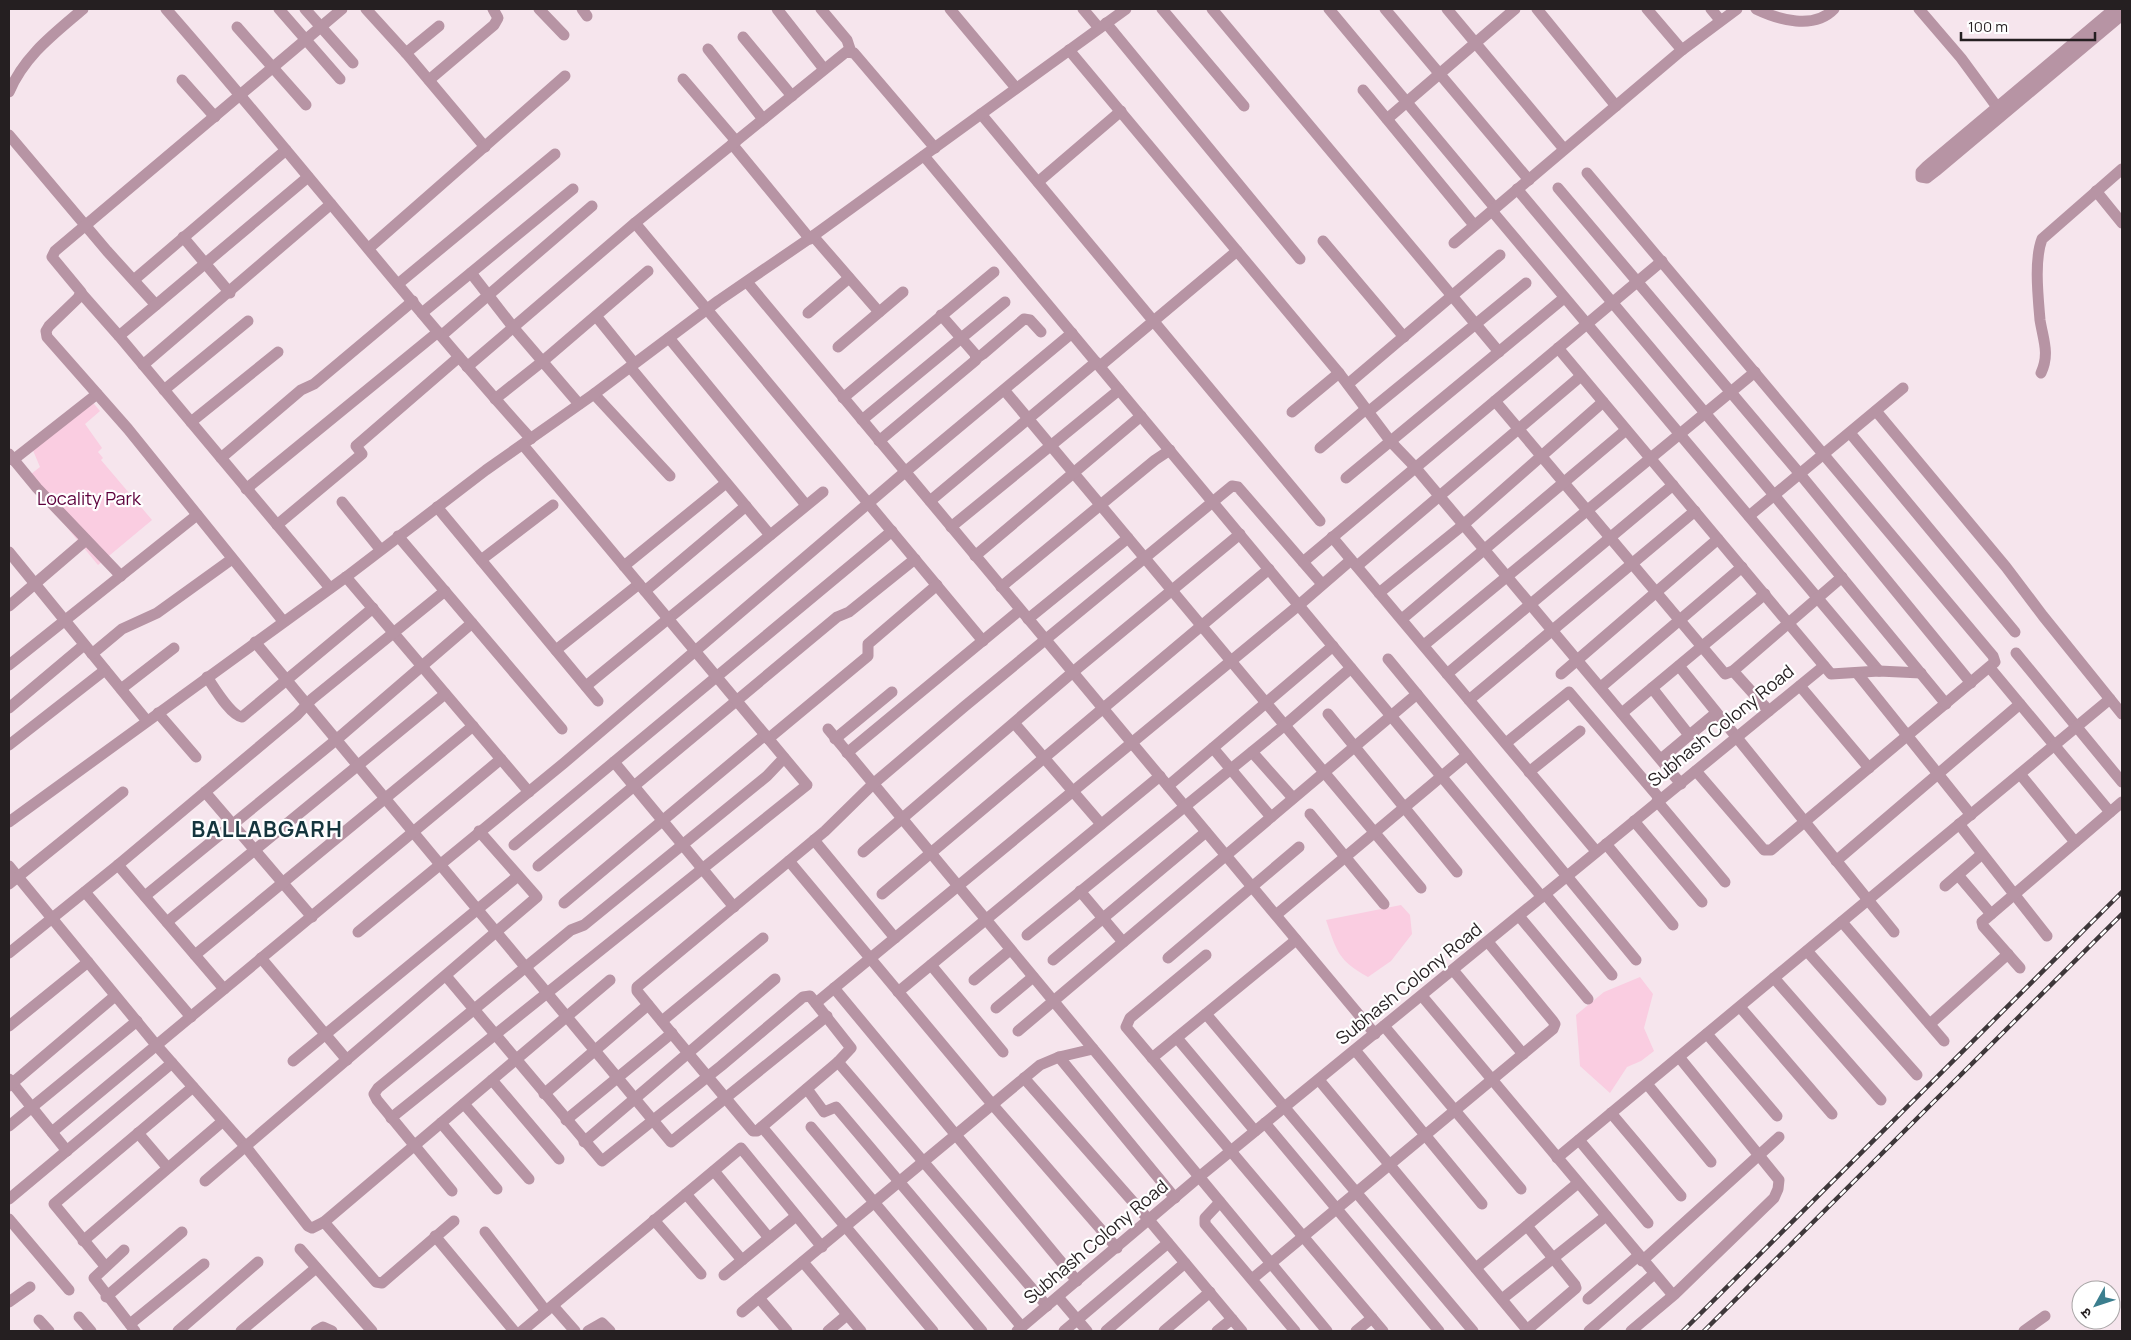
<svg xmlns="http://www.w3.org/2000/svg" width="2131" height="1340" font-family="Manrope,'Noto Sans Devanagari',sans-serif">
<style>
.green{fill:#facde1}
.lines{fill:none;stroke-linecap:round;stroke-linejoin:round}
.street{stroke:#b794a4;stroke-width:11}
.rail-casing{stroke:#3e373a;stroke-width:4.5}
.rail{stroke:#fff;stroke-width:2.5;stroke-dasharray:8;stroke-linecap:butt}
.labels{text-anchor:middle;stroke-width:4.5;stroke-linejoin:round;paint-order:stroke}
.park-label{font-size:18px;fill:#5d003c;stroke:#fff}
.street-label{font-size:18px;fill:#251f21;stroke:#fff}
.district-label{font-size:22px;font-weight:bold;letter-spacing:1px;fill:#16363e;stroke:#fff}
</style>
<rect width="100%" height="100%" fill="#f6e5ed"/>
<g class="green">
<path d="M90,399L100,411L85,424L102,448L98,452L103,458L101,460L152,520L98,565L26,478L40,467L32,448Z"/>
<path d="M1401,905L1410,915L1412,934L1391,961L1368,977C1338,960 1337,952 1326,920Z"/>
<path d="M1640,977L1653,994L1644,1028L1654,1051L1641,1061L1627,1067L1610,1093L1580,1066L1576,1015L1604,992Z"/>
</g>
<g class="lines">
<g class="street">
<path d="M166,9C290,150 405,299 531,439"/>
<path d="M279,9L340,79"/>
<path d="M305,9L353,63"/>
<path d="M366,9L406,53L485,147"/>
<path d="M539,9L564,35"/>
<path d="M582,9L587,16"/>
<path d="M777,9L824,69"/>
<path d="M821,9L847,40L851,52"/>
<path d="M950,9L1016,88"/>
<path d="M1083,9L1099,28"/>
<path d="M1162,9L1244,106"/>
<path d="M1212,9L1499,352"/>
<path d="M1329,9L1495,208"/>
<path d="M1385,9L1529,180"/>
<path d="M1447,9L1564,149"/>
<path d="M1537,9L1616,106"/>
<path d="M1647,9L1682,50"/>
<path d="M1711,9L1720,20"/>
<path d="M1756,9C1779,20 1814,30 1834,9"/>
<path d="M1919,9L1961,58L1997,107"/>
<path d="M2114,9L1927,166L1921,172V177L1927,178L1936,171L2122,15"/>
<path d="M1106,23L1300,259"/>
<path d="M237,27L306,105"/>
<path d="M743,37L792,96"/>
<path d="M708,49L763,119"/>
<path d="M1069,50L1339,373L1391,442L1415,467L1681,784"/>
<path d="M406,53L439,26"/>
<path d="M683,79L736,141"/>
<path d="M182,80L215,117"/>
<path d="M429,80L494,25L498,18L493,9"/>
<path d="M1363,90L1474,225"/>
<path d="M9,92C25,55 54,34 83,9"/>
<path d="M981,114L1320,521"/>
<path d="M1387,119L1515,9"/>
<path d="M9,135L107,251L156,305"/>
<path d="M732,144L810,239"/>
<path d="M924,156L1542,897"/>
<path d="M1587,173L1993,656L1995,662L1771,850H1764L1696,771"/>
<path d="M1038,182L1121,111"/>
<path d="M1558,188L1800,474L1971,683"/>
<path d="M1517,189L1774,495L1946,704"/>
<path d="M2096,191L2122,223"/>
<path d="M1492,211L1879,671"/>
<path d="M635,223L983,641"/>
<path d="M813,236L879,312"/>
<path d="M183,237L230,293"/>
<path d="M1323,241L1404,337"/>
<path d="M1454,243L1682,50L1737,9"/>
<path d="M369,248L565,76"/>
<path d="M471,273L513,327L579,404"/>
<path d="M135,279L286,150"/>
<path d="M747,282L1375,1034"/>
<path d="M398,284L555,154"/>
<path d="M81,293L119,336L330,588"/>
<path d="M422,313L573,189"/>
<path d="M808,313L849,278"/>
<path d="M596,316L634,363"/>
<path d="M119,336L308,177"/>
<path d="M441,336L592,206"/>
<path d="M669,338L806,505"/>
<path d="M838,347L903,292"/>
<path d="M1558,348L1831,674L1879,671L1921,673"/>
<path d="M977,358L983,354L1024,319L1030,320L1041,332"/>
<path d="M143,365L331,204"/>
<path d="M1100,366L1237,251"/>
<path d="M467,367L635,223L846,52L854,53L935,148"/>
<path d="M630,367L770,535"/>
<path d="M2041,373C2050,354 2043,339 2040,320C2038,296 2034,260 2042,239L2122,169"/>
<path d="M1348,384L1500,255"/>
<path d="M164,390L248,321"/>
<path d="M1005,391L1421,888"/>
<path d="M594,394L670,476"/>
<path d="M843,398L994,272"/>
<path d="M495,399L543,361L648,271"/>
<path d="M1495,401L1725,674L1733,671L1842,577"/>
<path d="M1876,411L2006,567L2043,616L2122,714"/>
<path d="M1292,412L1339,373"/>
<path d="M1368,412L1526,283"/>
<path d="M862,420L1005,302"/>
<path d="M191,422L278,352"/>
<path d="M1850,433L2015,632"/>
<path d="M879,441L976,360L975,354L941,315"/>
<path d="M1320,448L1366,409"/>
<path d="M9,454L37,488L121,576"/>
<path d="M221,458L301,390L314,384L413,301"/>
<path d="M13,460L97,394"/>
<path d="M1346,478L1564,298"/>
<path d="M246,489L438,332"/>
<path d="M930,501L1096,362"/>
<path d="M342,502L380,549"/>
<path d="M437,507L598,701"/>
<path d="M1749,516L1903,388"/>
<path d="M277,525L362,454L356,446L459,357"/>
<path d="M951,527L1119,390"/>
<path d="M398,536L562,729"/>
<path d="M1332,537L1596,851"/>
<path d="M9,552L147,721"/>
<path d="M975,556L1141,416"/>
<path d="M481,560L553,505"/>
<path d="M1303,562L1662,261"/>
<path d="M624,566L726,483"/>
<path d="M1357,566L1581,376"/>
<path d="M346,577L529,792"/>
<path d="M1001,587L1155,460L1170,450"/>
<path d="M645,591L746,506"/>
<path d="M1379,593L1463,525L1603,402"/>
<path d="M9,606L86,540"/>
<path d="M1028,619L1128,538"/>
<path d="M1402,619L1626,430"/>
<path d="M283,621L128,429L47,337L46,331L49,326L78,298L81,292L52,257L55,251L342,9"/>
<path d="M255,642L671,1142L827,1016"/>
<path d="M1424,645L1755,372"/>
<path d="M556,650L639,584"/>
<path d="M2016,653L2122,782"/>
<path d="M92,654L122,629L157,613L232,559"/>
<path d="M1388,659L1636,960"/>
<path d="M9,665L197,515"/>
<path d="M1679,666L1894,932"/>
<path d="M1990,668L2110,812"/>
<path d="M1733,671L1769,711"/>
<path d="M1857,673L1971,815"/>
<path d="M1447,674L1673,485"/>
<path d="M1561,674L1718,539"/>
<path d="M207,677C214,687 230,715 242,717L373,608"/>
<path d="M586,686L823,492"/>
<path d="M1800,686L1869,768"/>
<path d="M1601,687L1742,567"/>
<path d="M1652,688L1689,735"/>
<path d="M121,689L174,648"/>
<path d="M1469,700L1695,511"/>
<path d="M9,708L84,645"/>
<path d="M158,713L196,757"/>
<path d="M1622,713L1765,594"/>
<path d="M1328,714L1457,872"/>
<path d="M1015,724L1101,824"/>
<path d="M828,729L1327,1331"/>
<path d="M768,739L868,656V644L937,585"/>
<path d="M835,739L892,692"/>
<path d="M1506,743L1569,692L1660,799"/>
<path d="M9,745L105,670"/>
<path d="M1213,748L1271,817"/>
<path d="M1252,752L1293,798"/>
<path d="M847,753L1020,610"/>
<path d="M1661,759L1716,713"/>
<path d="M614,762L734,907"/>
<path d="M1529,772L1580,731"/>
<path d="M2020,774L2075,842"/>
<path d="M1168,786L1333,646"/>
<path d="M205,792L312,917"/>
<path d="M1657,801L1725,882"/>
<path d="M1310,814L1384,904"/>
<path d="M1634,821L1702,902"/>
<path d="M9,822L346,577L486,470L594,394L718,301L813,236L1126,9"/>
<path d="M1959,824L2047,936"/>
<path d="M814,840L895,938"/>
<path d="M1606,844L1673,925"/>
<path d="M514,845L892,531"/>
<path d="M863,852L1073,672L1240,534"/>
<path d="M789,861L992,1104L1117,1248"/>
<path d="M1836,861L2020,704"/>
<path d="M118,865L224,989"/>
<path d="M9,866L157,1046L246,1147L308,1226L312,1228L324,1222L610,980"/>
<path d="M538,866L837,617L849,612L915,559"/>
<path d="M1958,875L1991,914"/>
<path d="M9,884L123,792"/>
<path d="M1945,886L1982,854"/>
<path d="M1080,891L1123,942"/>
<path d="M85,892L191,1017"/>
<path d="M882,894L1269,569"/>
<path d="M1545,894L1612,975"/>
<path d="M145,896L336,740L472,623"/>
<path d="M564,903L765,735"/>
<path d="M1276,915L1467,755"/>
<path d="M1519,916L1588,999"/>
<path d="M167,922L445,694"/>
<path d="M1842,922L1944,1041"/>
<path d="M358,932L564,763L905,472L1072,333"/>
<path d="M1027,935L1285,725L1351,668"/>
<path d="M1807,951L1917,1075"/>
<path d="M9,953L118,865L297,715L312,699L445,591"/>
<path d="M195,955L473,726"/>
<path d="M1206,955L1130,1018L1126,1027L1383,1331"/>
<path d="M261,958L347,1060"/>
<path d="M1168,958L1299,847"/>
<path d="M1053,960L1206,832"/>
<path d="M931,965L1003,1052"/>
<path d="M2020,968L1983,926L1982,922L2122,802"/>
<path d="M1453,970L1523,1054"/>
<path d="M446,976L602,1161L721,1066L803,997L810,996L851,1048L838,1062L757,1131H753C714,1084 675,1038 637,991V987L825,831L873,784L965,706L1232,486L1238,487L1322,584"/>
<path d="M1774,978L1881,1100"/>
<path d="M974,980L1010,950"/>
<path d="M834,988L1077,1281"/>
<path d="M898,992L1160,776"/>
<path d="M1422,996L1672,1294L1677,1292L1774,1198L1778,1189L1779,1180L1679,1057"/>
<path d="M816,1003L1299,605L1351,560"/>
<path d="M1740,1007L1832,1114"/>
<path d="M996,1008L1033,977"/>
<path d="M1206,1014L1473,1331"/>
<path d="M662,1021L763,938"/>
<path d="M1930,1024L2008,954"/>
<path d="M9,1026L88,962"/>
<path d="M1384,1026L1521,1189"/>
<path d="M1018,1031L1417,694"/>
<path d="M1707,1034L1777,1116"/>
<path d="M1177,1038L1255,1131"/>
<path d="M1355,1050L1482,1204"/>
<path d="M1059,1057L1175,1198"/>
<path d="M1152,1058L1296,940"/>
<path d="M293,1061L518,876"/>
<path d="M838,1062L1047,1306"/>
<path d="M1024,1078L1149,1220L1242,1331"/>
<path d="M9,1079L67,1151"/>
<path d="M492,1080L559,1159"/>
<path d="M1319,1080L1528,1331"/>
<path d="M1647,1084L1711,1162"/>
<path d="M9,1086L115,996"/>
<path d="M807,1089L824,1112L836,1107L1022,1327"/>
<path d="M544,1094L648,1005"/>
<path d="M464,1104L529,1179"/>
<path d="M1611,1113L1681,1196"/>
<path d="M391,1118L807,785L523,445"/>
<path d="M566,1120L672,1033"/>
<path d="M441,1123L497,1189"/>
<path d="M1265,1123L1439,1331"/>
<path d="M9,1126L137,1021"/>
<path d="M762,1127L933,1331"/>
<path d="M811,1127L982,1331"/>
<path d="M52,1132L501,759"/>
<path d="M138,1133L167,1167"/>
<path d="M1579,1140L1648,1223"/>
<path d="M584,1142L775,979"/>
<path d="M1557,1158L2110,699"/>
<path d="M714,1171L769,1238"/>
<path d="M205,1181L537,897L479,831"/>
<path d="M452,1191L377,1100L374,1094L378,1088L571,930L584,925L767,776L784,758"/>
<path d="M686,1194L742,1260"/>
<path d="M9,1199L172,1063"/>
<path d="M1220,1202L1205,1218V1224L1295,1331"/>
<path d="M9,1219L69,1290"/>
<path d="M654,1220L701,1274"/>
<path d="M324,1222L376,1282L382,1283L454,1221"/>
<path d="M1527,1226L1575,1285L1576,1288L1527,1330"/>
<path d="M485,1232L546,1311"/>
<path d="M435,1236L514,1331"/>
<path d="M83,1241L223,1121"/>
<path d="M300,1249L372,1331"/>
<path d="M124,1250L94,1278L135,1331"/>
<path d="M1642,1261L1779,1137"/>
<path d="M803,1262L861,1331"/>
<path d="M105,1266L54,1204L193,1087"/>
<path d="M1476,1268L1578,1183"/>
<path d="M724,1275L796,1216"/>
<path d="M1252,1279L1553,1029L1555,1024L1553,1021L1488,942"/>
<path d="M106,1297L182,1232"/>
<path d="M1058,1297L1087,1331"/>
<path d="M759,1298L787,1331"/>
<path d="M1502,1299L1606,1216"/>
<path d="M1588,1299L1638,1256"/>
<path d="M9,1302L30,1287"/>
<path d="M553,1306L575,1331"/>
<path d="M742,1312L1040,1065L1059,1057L1093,1049"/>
<path d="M79,1317L91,1331"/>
<path d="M39,1320L49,1331"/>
<path d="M130,1324L204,1264"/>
<path d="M178,1331L258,1262"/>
<path d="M241,1331L316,1268"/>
<path d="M316,1331L323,1327L332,1331"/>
<path d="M522,1331L741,1148L822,1247"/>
<path d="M588,1331L602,1323L610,1331"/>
<path d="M828,1331L847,1315"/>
<path d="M1017,1331L1199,1177L1824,666"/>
<path d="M1064,1331L1168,1243"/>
<path d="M1106,1331L1185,1263"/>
<path d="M1164,1331L1210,1292"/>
<path d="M1217,1331L1232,1319"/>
<path d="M1356,1331L1372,1318"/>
<path d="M1589,1331L1654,1274"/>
<path d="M1631,1331L1675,1294"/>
<path d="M2024,1331L2045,1316"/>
</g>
<g class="rail-casing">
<g id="rail">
<path d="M1683,1331L2122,892"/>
<path d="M1704,1331L2122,914"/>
</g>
</g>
<use href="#rail" class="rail"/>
</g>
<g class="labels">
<g class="park-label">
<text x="89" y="505">Locality Park</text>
</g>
<g class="street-label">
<text transform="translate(1721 726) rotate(-39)" y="6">Subhash Colony Road</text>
<text transform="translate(1409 984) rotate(-39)" y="6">Subhash Colony Road</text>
<text transform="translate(1096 1242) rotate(-40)" y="6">Subhash Colony Road</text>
</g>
<g class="district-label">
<text x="267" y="837">BALLABGARH</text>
</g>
</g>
<rect width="2131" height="1340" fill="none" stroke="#251f21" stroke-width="20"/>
<g transform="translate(2096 1305) rotate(230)"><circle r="24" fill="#ffffff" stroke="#a8a5a6"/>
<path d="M0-4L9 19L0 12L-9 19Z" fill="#3b7e8e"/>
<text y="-8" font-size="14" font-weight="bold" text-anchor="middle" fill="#251f21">उ</text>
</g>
<path d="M1961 32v8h134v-8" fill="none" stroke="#251f21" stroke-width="2.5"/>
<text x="1968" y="32" font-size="15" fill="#251f21" stroke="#ffffff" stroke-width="4" paint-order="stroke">100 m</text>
</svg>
